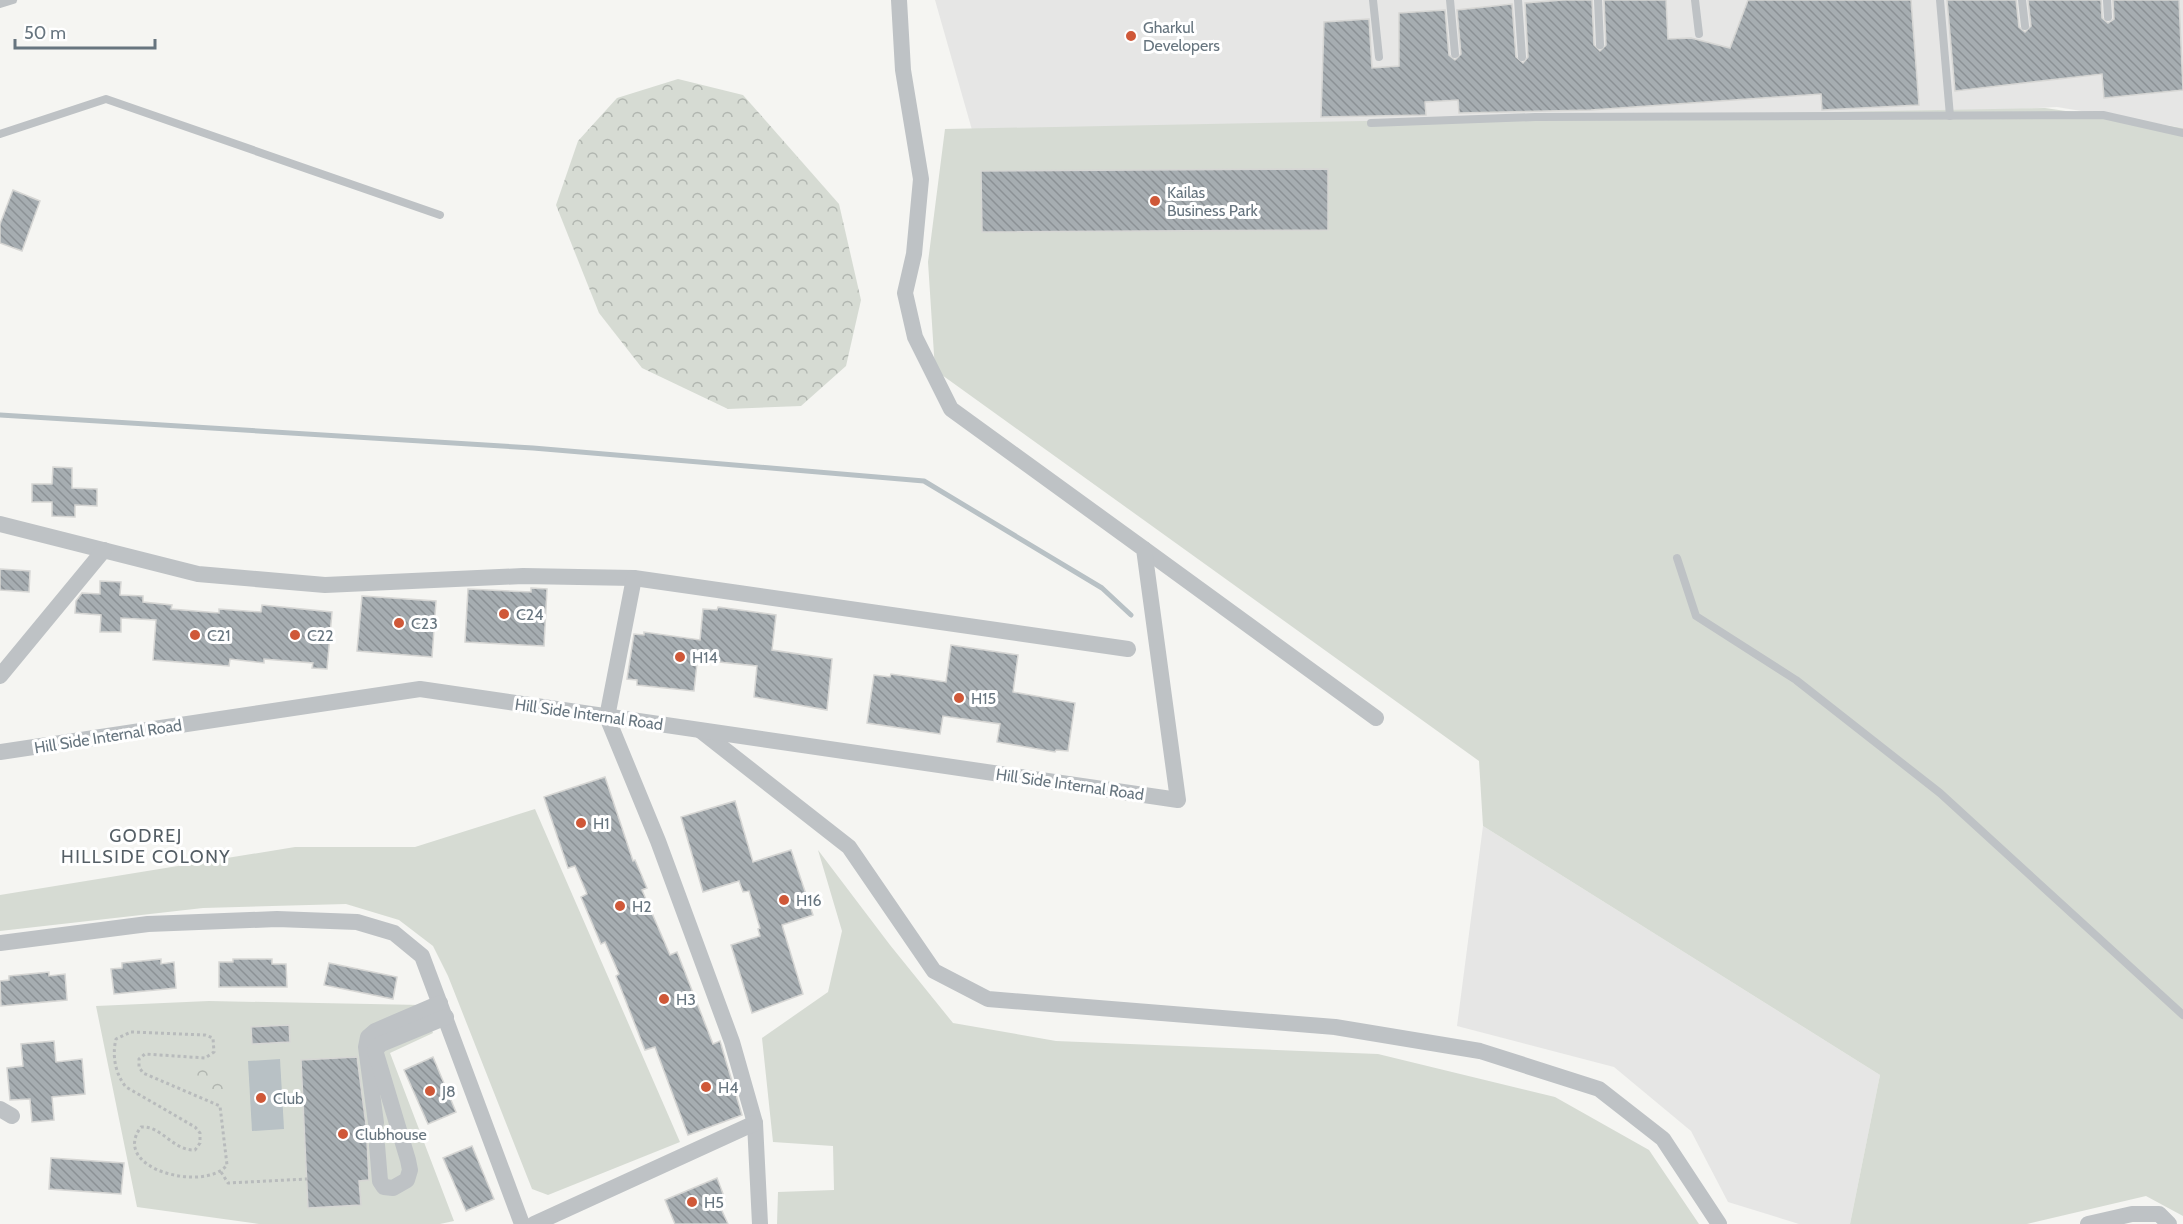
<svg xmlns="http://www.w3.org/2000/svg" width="2183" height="1224" font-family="Cabin,sans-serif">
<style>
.built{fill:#e6e6e5}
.grass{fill:#d6dbd3}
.park{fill:url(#park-crowns)}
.water{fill:#b8c1c5}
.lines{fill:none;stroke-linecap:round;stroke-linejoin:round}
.stream{stroke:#b8c1c5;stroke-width:5}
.building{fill:url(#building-back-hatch);stroke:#d6d6d4;stroke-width:1.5}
.path{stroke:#b8bbbc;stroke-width:3;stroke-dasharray:3 3;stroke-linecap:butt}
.lane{stroke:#bec2c5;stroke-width:8}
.street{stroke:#bec2c5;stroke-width:16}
.poi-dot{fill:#cf5838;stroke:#fff;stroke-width:2}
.labels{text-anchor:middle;stroke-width:6;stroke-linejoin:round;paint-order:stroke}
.poi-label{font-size:16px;fill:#67757f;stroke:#fff;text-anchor:start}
.street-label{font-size:16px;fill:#67757f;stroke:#fff}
.neighbourhood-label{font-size:18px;letter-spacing:1.5px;fill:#545e65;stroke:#fff}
</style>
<defs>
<pattern id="park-crowns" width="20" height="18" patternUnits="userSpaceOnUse" patternTransform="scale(1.5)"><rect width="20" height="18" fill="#d6dbd3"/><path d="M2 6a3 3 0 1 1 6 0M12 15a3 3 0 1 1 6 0" fill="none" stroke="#b1b6b0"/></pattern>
<pattern id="building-back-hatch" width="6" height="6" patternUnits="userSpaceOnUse" patternTransform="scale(1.5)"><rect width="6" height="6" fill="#a6adb1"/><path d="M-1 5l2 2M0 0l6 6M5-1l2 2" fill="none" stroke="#8b9195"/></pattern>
</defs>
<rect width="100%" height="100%" fill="#f5f5f2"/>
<g class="built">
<path d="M935,0H2183V128L2057,107L1310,147L976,144Z"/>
<path d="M1483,826L1880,1075L1850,1224H1799L1728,1202L1691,1131L1614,1067L1457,1026Z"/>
</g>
<g class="grass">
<path d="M2045,108L2183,128V1216L2146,1196L2027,1224H1850L1880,1075L1483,826L1479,761L935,370L928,262L945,129Z"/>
<path d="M535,809L680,1142L548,1195L532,1189L448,976L433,946L399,920L346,904L203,908L0,931V895L295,847H415Z"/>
<path d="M818,850L890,945L953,1023L1056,1041L1378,1054L1555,1097L1649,1150L1699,1224H777L778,1192L834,1190L833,1146L773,1142L762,1038L828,992L842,931Z"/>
<path d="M209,1001L422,1005L433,1033L390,1053L454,1221L440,1224H259L137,1207L96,1006Z"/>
</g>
<g class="park">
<path d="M678,79L743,95L839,204L861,300L846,366L801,406L728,409L642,368L599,313L556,205L578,141L617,98Z"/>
<path d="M223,1064L225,1092L219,1096L195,1084L193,1073L201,1065Z"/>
</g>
<path class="water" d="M280,1059L284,1129L252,1131L248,1061Z"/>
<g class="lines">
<path class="stream" d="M0,415L533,448L924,481L1102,588L1131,615"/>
</g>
<g class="building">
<path d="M1563,0H1592L1594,45L1600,51L1606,45L1604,0H1666L1668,39L1691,38L1730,48L1748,0H1911L1919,105L1822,110L1821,94L1591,110L1459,113L1458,100L1425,102L1426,115L1321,117L1324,22L1369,19L1372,68L1399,66V13L1445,10L1449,55L1455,60L1461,54L1457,10L1512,4L1516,57L1523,63L1528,57L1525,3Z"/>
<path d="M1947,0H2016L2019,27L2025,32L2031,26L2028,0H2101L2102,18L2108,23L2114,19L2113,0H2179L2183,90L2104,98L2102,74L1955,91Z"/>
<path d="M1328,169V230L982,232L981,171Z"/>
<path d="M13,190L40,201L22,251L0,243V224Z"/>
<path d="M53,467L72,468V488L97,489V506L75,505V517L52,516V502H32V484H52Z"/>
<path d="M0,569L30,571L29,592L0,590Z"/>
<path d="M100,581L121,582L120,595L143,596V602L172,605L171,609L219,613V609L261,612L262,605L332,612L327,669L312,668L313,663L264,659V663L230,659L229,666L153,660L156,620L121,618V632H100L101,615L75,613L76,601L82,593L100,594Z"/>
<path d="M531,588L547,589L544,646L465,642L468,589L531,592Z"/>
<path d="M362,596L436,601L432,657L357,651Z"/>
<path d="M718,607L776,615L772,650L832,659L827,710L754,697L757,666L700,660L697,663L694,691L637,685V680L627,679L634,634L644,635V632L700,640L703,609L717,610Z"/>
<path d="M951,645L1018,655L1013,692L1075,703L1068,751L1056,750L1055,752L997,742L1000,724L943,716L940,734L867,723L874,675L890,677L891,674L946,682Z"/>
<path d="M605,777L633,861L635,860L647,888L642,890L670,955L677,952L713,1044L720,1041L742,1115L688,1135L655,1047L645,1050L616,976L619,974L605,942L601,944L581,897L587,894L575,866L568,868L544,797Z"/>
<path d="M735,801L753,862L791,850L813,915L782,925L803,994L752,1013L731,945L760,936L758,929L760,928L749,891L743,892L739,881L703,892L681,817Z"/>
<path d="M161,959V964L174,962L176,988L114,994L111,969L122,968V963Z"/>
<path d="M233,959H272V964H286L287,987H219V962H233Z"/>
<path d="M329,963L397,977L393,999L324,985Z"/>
<path d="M49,972V976L65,974L67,1000L1,1006L0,981L9,980V976Z"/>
<path d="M289,1025L290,1042L252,1044L251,1027Z"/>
<path d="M54,1041L56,1062L82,1059L85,1094L52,1097L54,1120L32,1122L30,1099L10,1100L7,1068L23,1066L21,1044Z"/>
<path d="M357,1057L366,1125L373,1133L382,1131V1136L376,1135L367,1141L369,1180L359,1181L361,1205L308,1208L301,1060Z"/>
<path d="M433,1057L456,1112L428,1124L404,1070Z"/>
<path d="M472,1146L494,1199L466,1211L443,1158Z"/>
<path d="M51,1158L124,1163L121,1194L49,1189Z"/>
<path d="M717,1178L725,1199L718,1202L728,1224H675L665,1200Z"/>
</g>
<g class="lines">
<g class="path">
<path d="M131,1032L205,1035L213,1038L214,1052L205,1058L145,1054L139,1059V1067L143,1073L220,1106L227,1165C205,1193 109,1169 141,1127C161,1125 173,1151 195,1150L200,1143V1133L195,1127L126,1087C115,1074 112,1055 116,1039Z"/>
<path d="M221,1172L228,1183L307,1179"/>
</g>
<g class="lane">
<path d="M1373,0L1379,57"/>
<path d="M1450,0L1455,54"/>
<path d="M1518,0L1522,57"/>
<path d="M1598,0L1600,45"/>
<path d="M1695,0L1699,34"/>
<path d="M1940,0L1950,116"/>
<path d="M2022,0L2025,26"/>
<path d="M2107,0L2108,17"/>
<path d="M0,4L13,0"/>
<path d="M1371,123L1535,117L2103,115L2183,133"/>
<path d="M0,134L106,99L440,215"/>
<path d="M1677,558L1696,616L1796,680L1940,793L2183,1015"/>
</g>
<g class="street">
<path d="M0,524L198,574L325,585L523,576L634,578L1128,649"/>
<path d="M1144,549L1376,718"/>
<path d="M634,578L607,717L658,841L732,1042L755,1123L760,1224"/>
<path d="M0,676L104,550"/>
<path d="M701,731L849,847L934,971L988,999L1335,1027L1480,1051L1599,1089L1663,1139L1719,1224"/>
<path d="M0,752L420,689L1178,800L1144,549L951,409L915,337L905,293L914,254L921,179L903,70L899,0"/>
<path d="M0,943L148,924L277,919L357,922L394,933L422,956L522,1224"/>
<path d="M0,1109L12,1116"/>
<path d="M376,1123L366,1047L368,1037L375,1031L440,1003"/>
<path d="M377,1145L380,1181L384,1187L393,1188L407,1180L410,1170L408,1160L375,1050L381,1044L446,1017"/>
<path d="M534,1224L755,1123"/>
<path d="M2088,1224L2132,1214H2159L2169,1224"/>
</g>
</g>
<g class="poi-dot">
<circle cx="1131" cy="36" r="6"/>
<circle cx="1155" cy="201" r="6"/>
<circle cx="504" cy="614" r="6"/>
<circle cx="399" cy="623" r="6"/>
<circle cx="195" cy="635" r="6"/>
<circle cx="295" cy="635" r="6"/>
<circle cx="680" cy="657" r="6"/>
<circle cx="959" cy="698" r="6"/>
<circle cx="581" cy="823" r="6"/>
<circle cx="784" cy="900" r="6"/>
<circle cx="620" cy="906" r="6"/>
<circle cx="664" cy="999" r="6"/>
<circle cx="706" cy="1087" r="6"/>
<circle cx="430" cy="1091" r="6"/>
<circle cx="261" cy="1098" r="6"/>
<circle cx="343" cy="1134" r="6"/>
<circle cx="692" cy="1202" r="6"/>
</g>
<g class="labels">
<g class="poi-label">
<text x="1143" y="33">Gharkul<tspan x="1143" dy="18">Developers</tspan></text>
<text x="1167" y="198">Kailas<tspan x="1167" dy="18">Business Park</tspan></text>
<text x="516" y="620">C24</text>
<text x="411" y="629">C23</text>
<text x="207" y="641">C21</text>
<text x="307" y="641">C22</text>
<text x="692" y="663">H14</text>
<text x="971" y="704">H15</text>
<text x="593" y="829">H1</text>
<text x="796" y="906">H16</text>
<text x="632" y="912">H2</text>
<text x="676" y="1005">H3</text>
<text x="718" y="1093">H4</text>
<text x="442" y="1097">J8</text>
<text x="273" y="1104">Club</text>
<text x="355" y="1140">Clubhouse</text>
<text x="704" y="1208">H5</text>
</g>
<g class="street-label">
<text transform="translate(589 714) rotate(8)" y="6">Hill Side Internal Road</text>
<text transform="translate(108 736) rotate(-9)" y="6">Hill Side Internal Road</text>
<text transform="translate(1070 784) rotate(8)" y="6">Hill Side Internal Road</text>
</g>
<g class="neighbourhood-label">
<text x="146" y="842">GODREJ<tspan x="146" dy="21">HILLSIDE COLONY</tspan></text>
</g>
</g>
<path d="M15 39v9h140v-9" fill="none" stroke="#67757f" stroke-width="3"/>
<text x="24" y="39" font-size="18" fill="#67757f" stroke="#ffffff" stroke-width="4.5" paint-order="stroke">50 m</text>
</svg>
